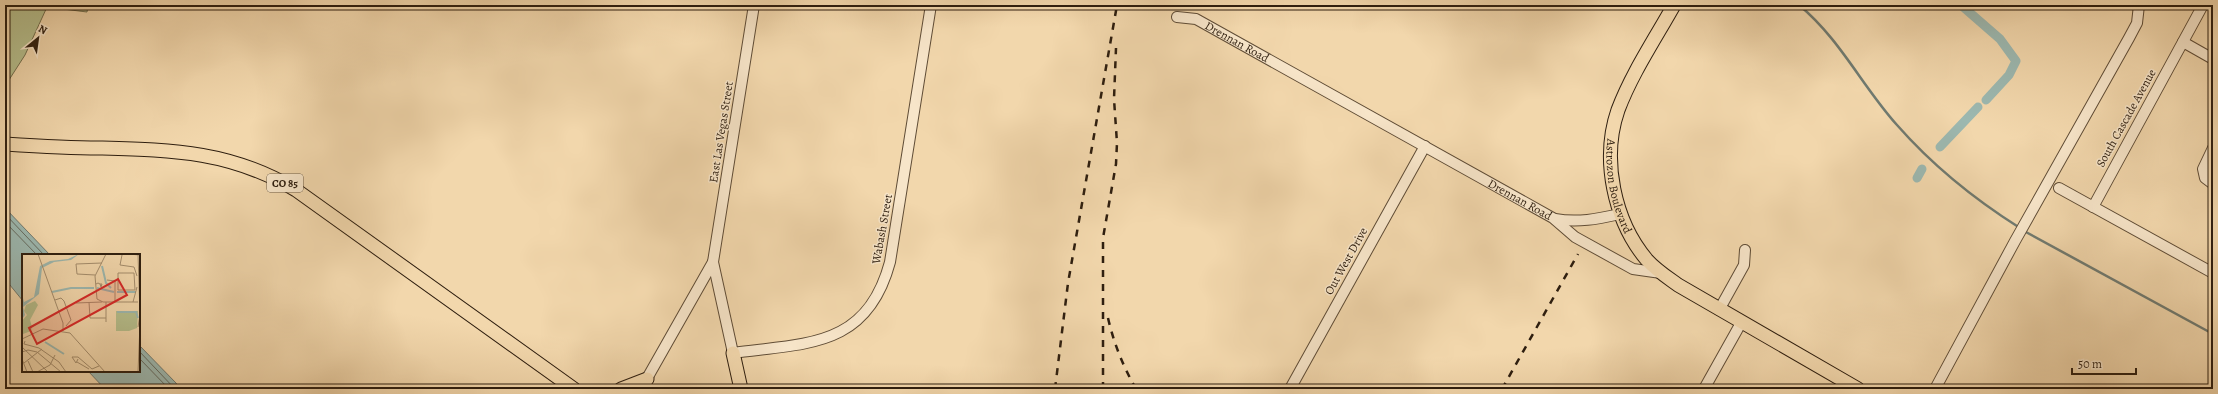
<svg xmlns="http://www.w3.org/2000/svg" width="2218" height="394" font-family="Alegreya,serif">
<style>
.green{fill:#b6bf8d;stroke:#726e4e}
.water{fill:#9cb8b0;stroke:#707a70}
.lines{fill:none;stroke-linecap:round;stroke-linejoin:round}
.shore{stroke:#656b60;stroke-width:1}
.stream{stroke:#707a70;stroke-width:2.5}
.canal{stroke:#9cb8b0;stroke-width:9}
.minor-casing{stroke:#5f4c36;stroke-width:12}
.major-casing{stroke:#2e1e0f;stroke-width:15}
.minor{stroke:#f7e5c9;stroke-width:10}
.major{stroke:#f2d7ac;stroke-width:13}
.rail{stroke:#2e1e0f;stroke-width:2.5;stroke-dasharray:7 7;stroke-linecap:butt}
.labels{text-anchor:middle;stroke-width:3;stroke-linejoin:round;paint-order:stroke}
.shield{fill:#f7e5c9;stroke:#6a5a47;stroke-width:1}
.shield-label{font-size:11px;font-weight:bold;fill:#2e1e0f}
.street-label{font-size:12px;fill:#2e1e0f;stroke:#f7e5c9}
.inset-river{fill:none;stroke:#9cb8b0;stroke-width:2}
.inset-road{fill:none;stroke:#a48d6d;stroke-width:1}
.view{fill:#d62828;fill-opacity:0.15;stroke:#d62828;stroke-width:2}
.inset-edge{fill:none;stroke:#2e1e0f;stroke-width:2}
</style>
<rect width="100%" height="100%" fill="#f2d7ac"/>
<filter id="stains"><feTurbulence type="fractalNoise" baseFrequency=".005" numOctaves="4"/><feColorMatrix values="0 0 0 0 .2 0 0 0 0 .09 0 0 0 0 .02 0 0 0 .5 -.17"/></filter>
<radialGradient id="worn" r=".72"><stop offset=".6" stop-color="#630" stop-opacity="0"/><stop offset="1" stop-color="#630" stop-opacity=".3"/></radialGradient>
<path class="green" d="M5,5H88L87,12L47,7L25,55L7,83L5,82Z"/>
<g class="water">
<path d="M5,208L50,255H23V301L5,279Z"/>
<path d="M139,345L176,383L180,389H105L88,371H139Z"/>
</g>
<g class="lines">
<g class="shore">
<path d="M5,214L44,255"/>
<path d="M5,222L37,255"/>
<path d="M139,351L175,389"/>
<path d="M139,358L169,389"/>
</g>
<g class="stream">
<path d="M1799,5C1840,39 1862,86 1897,125C1933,166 1974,199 2020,228"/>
<path d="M2024,231L2213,334"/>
</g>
<g class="canal">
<path d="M1961,5L2000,39L2016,61L2009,75L1986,100"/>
<path d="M1940,147L1978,107"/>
<path d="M1917,178L1922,169"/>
</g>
<g class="minor-casing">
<g id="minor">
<path d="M754,5L713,262L733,353C807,343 867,348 890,262L931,5"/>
<path id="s1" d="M1177,17L1196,19L1553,218L1575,237L1633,269L1661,273"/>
<path d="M2183,42L2213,59"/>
<path d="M2213,148L2203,169L2205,178L2213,184"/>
<path d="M2059,188L2213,273"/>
<path d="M2093,207L2203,5"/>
<path d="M1555,219C1578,223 1597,219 1620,214"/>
<path d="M1719,310L1744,265L1745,250"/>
<path d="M641,389L713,262"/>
<path d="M1290,389L1425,146"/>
<path d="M1704,389L1741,323"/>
<path d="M1935,389L2015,241L2129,38L2137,23L2139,5"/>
</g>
</g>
<g class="major-casing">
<g id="major">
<path id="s2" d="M1674,5C1655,39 1632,73 1618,110C1601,159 1614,221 1647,260C1656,270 1667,277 1678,285L1858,389"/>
<path d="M5,144C36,146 68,148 99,148C173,150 231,151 296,190L574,389"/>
<path d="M733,353L741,389"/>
<path d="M621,389L647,379"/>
</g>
</g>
<use href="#minor" class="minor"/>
<use href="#major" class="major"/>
<g class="rail">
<path d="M1108,318C1114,344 1123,366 1136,389"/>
<path d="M1055,389L1068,283L1117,5"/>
<path d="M1103,389V238L1116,164L1117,143L1114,99L1116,48"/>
<path d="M1502,389L1578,254"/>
</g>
</g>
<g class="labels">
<rect class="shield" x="267" y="174" width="36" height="18" rx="3"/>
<g class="shield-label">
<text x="285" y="187">CO 85</text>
</g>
<g class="street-label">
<text dy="4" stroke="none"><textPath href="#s1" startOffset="66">Drennan Road</textPath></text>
<text transform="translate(2126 118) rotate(-61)" y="4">South Cascade Avenue</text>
<text transform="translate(721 132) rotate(-81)" y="4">East Las Vegas Street</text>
<text dy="4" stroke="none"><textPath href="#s2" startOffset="197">Astrozon Boulevard</textPath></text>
<text dy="4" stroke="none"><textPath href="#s1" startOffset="390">Drennan Road</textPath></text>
<text transform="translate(882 229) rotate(-80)" y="4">Wabash Street</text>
<text transform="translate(1346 261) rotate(-61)" y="4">Out West Drive</text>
</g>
</g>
<g transform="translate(22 254)">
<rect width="118" height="118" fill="#f2d7ac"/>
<path d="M13,47L16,51L8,66L10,73L9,77L1,80L0,67L5,61L2,57L4,51ZM94,57H116L115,74L107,77H94Z" fill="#b6bf8d"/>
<path d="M57,0L49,6L32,8L20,14L17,40L1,53L3,61L0,65V40L2,48L12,43L18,12L28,7L46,5Z" fill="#9cb8b0"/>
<path class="inset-river" d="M80,12L84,29L89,34M75,34L92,38M30,38L49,34H72M95,38H114M95,58H114L116,64M23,88L42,100"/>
<path class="inset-road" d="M16,0L41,69V77M84,0L73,22L75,45L81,48H116M106,0L118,1M116,0L118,60M100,1L98,11L112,13L115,22M73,21L55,20L54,10L80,9M85,26L93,27V48M74,30L76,29L78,30H80L79,33L78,30M96,36V19H112L113,36M96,36H113M33,46L39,44L42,47L49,66L44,72M67,48L68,64H84M84,48V68M111,48L115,33M54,49L80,48M116,73L118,61M0,85L21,75L48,79L83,118M3,87L2,90L17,94L37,108L44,118M0,93L26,118M0,98L6,96L15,98L39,118M0,105L5,118M56,105L54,109L50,103H56L70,115L77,112M6,107L11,118M55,108L67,115M2,109L20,95M15,118L28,111L33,101M116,118L118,70"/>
<path class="view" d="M96,25L105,41L15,90L7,74Z"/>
<rect width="118" height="118" class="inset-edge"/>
</g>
<rect width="2218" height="394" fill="none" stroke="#f2d7ac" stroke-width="20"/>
<rect x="6" y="6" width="2206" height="382" fill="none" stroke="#2e1e0f" stroke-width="2"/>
<rect x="10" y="10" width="2198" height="374" fill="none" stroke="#2e1e0f"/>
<g transform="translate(38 38) rotate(29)" stroke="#f7e5c9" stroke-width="3" paint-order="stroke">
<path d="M0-3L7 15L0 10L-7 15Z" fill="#2e1e0f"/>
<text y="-6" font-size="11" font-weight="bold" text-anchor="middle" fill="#2e1e0f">N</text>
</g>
<path d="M2072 368v6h64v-6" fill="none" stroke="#2e1e0f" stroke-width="2"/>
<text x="2078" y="368" font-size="12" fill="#2e1e0f" stroke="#f7e5c9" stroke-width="3" paint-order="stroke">50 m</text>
<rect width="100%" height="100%" filter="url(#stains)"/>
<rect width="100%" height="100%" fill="url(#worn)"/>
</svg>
